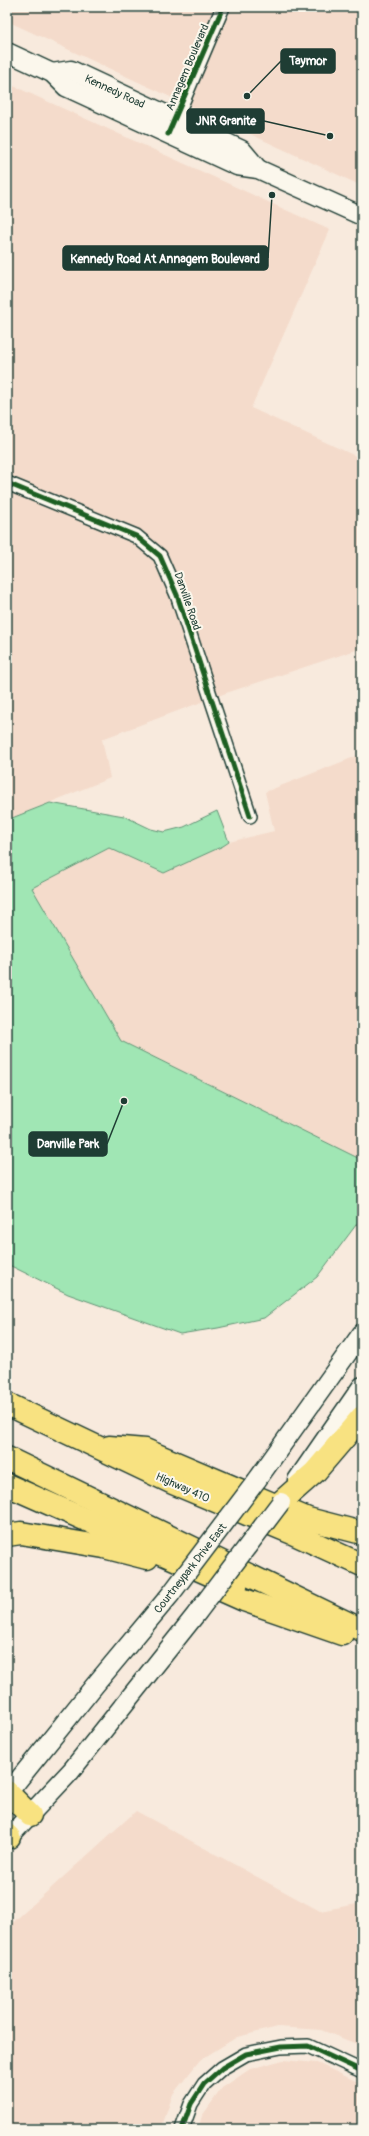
<svg xmlns="http://www.w3.org/2000/svg" width="369" height="2136" font-family="Pangolin,sans-serif">
<style>
.built{fill:#f4dbcb}
.green{fill:#a0e6b4;stroke:#609274}
.lines{fill:none;stroke-linecap:round;stroke-linejoin:round}
.street-casing{stroke:#1f3d34;stroke-width:16}
.secondary-casing{stroke:#1f3d34;stroke-width:21}
.highway-casing{stroke:#1f3d34;stroke-width:25}
.street{stroke:#fbf7ec;stroke-width:13}
.secondary{stroke:#fbf7ec;stroke-width:18}
.highway{stroke:#f8e281;stroke-width:22}
.secondary-bridge-casing{stroke:#1f3d34;stroke-width:21;stroke-linecap:butt}
.secondary-bridge{stroke:#fbf7ec;stroke-width:18}
.cycleway-casing{stroke:#fbf7ec;stroke-width:8}
.cycleway{stroke:#1b5e20;stroke-width:5}
.labels{text-anchor:middle;stroke-width:4;stroke-linejoin:round;paint-order:stroke}
.street-label{font-size:11px;fill:#1f3d34;stroke:#fbf7ec}
.leader{fill:none;stroke:#1f3d34;stroke-width:1.5}
.callout-dot{fill:#1f3d34;stroke:#fbf7ec;stroke-width:1.5}
.callout{fill:#1f3d34;stroke:#1f3d34;stroke-width:1.5}
.callout-label{font-size:12px;text-anchor:middle;font-weight:bold;fill:#fff}
</style>
<rect width="100%" height="100%" fill="#f8eadd"/>
<filter id="ink" filterUnits="userSpaceOnUse"><feTurbulence type="fractalNoise" baseFrequency=".025" numOctaves="2"/><feDisplacementMap in="SourceGraphic" scale="8" xChannelSelector="R" yChannelSelector="G"/><feConvolveMatrix kernelMatrix="1 2 1 2 8 2 1 2 1" color-interpolation-filters="sRGB"/></filter>
<g filter="url(#ink)">
<g class="built">
<path d="M7,7H362V186L7,21Z"/>
<path d="M7,83L330,230L251,408L362,459V648L226,693L102,739L110,778L7,820Z"/>
<path d="M362,754V1160L121,1041L32,888L109,848L164,873L223,846L229,842L274,831L265,792Z"/>
<path d="M136,1811L320,1911L362,1903V2046L321,2030L278,2027L237,2037L200,2060L173,2094L161,2129H7V1928Z"/>
<path d="M283,2060L317,2063L362,2084V2129H198L202,2116L222,2088L250,2069Z"/>
</g>
<path class="green" d="M50,803L124,816L151,829L164,832L184,827L217,811L229,842L223,846L164,873L109,848L32,888L121,1041L362,1160V1217L317,1277L264,1318L218,1328L180,1334L68,1294L7,1264V820Z"/>
<g class="lines">
<g class="street-casing">
<g id="street">
<path d="M172,127L223,7"/>
<path d="M7,483L136,536L160,556L177,595L250,816"/>
<path d="M182,2129L191,2104L204,2084L222,2068L246,2054L281,2047L308,2046L362,2071"/>
</g>
</g>
<g class="secondary-casing">
<g id="secondary">
<path d="M7,52L52,73L66,87L237,166L258,169L362,216"/>
<path d="M52,73L71,70L242,150L258,169"/>
<path d="M257,1480L362,1333"/>
<path d="M297,1480L362,1386"/>
<path d="M7,1794L95,1685L170,1595"/>
<path d="M7,1839L71,1771L197,1613"/>
</g>
</g>
<g class="highway-casing">
<g id="highway">
<path d="M7,1404L173,1483L290,1532L362,1565"/>
<path d="M109,1447L145,1450L308,1519L362,1533"/>
<path d="M7,1458L362,1630"/>
<path d="M7,1485L236,1586"/>
<path d="M281,1502L315,1472L362,1417"/>
<path d="M7,1535L21,1533L104,1547L147,1558"/>
<path d="M217,1588L244,1600L342,1634"/>
<path d="M7,1792L30,1815"/>
<path d="M7,1835L9,1837"/>
</g>
</g>
<use href="#street" class="street"/>
<use href="#secondary" class="secondary"/>
<use href="#highway" class="highway"/>
<g class="secondary-bridge-casing">
<g id="secondary-bridge">
<path d="M170,1595L257,1480"/>
<path d="M197,1613L281,1502"/>
</g>
</g>
<use href="#secondary-bridge" class="secondary-bridge"/>
<g class="cycleway-casing">
<g id="cycleway">
<path d="M168,134L223,7"/>
<path d="M7,483L136,536L160,556L177,595L250,816"/>
<path d="M182,2129L191,2104L204,2084L222,2068L246,2054L281,2047L308,2046L362,2071"/>
</g>
</g>
<use href="#cycleway" class="cycleway"/>
</g>
</g>
<g class="labels">
<g class="street-label">
<text transform="translate(187 67) rotate(-67)" y="4">Annagem Boulevard</text>
<text transform="translate(115 91) rotate(25)" y="4">Kennedy Road</text>
<text transform="translate(188 601) rotate(71)" y="4">Danville Road</text>
<text transform="translate(183 1487) rotate(24)" y="4">Highway 410</text>
<text transform="translate(190 1568) rotate(-52)" y="4">Courtneypark Drive East</text>
</g>
</g>
<path class="leader" d="M247 96L281 61M330 136L264 121M272 195L268 258M124 1101L107 1144"/>
<g class="callout-dot">
<circle cx="247" cy="96" r="4"/>
<circle cx="330" cy="136" r="4"/>
<circle cx="272" cy="195" r="4"/>
<circle cx="124" cy="1101" r="4"/>
</g>
<g class="callout">
<rect x="281" y="49" width="54" height="24" rx="4"/>
<rect x="187" y="109" width="77" height="24" rx="4"/>
<rect x="63" y="246" width="205" height="24" rx="4"/>
<rect x="29" y="1132" width="78" height="24" rx="4"/>
</g>
<g class="callout-label">
<text x="308" y="65">Taymor</text>
<text x="226" y="125">JNR Granite</text>
<text x="165" y="263">Kennedy Road At Annagem Boulevard</text>
<text x="68" y="1148">Danville Park</text>
</g>
<rect width="369" height="2136" fill="none" stroke="#fbf7ec" stroke-width="24"/>
<rect x="12" y="12" width="345" height="2112" fill="none" stroke="#1f3d34" stroke-width="1.5" filter="url(#ink)"/>
</svg>
